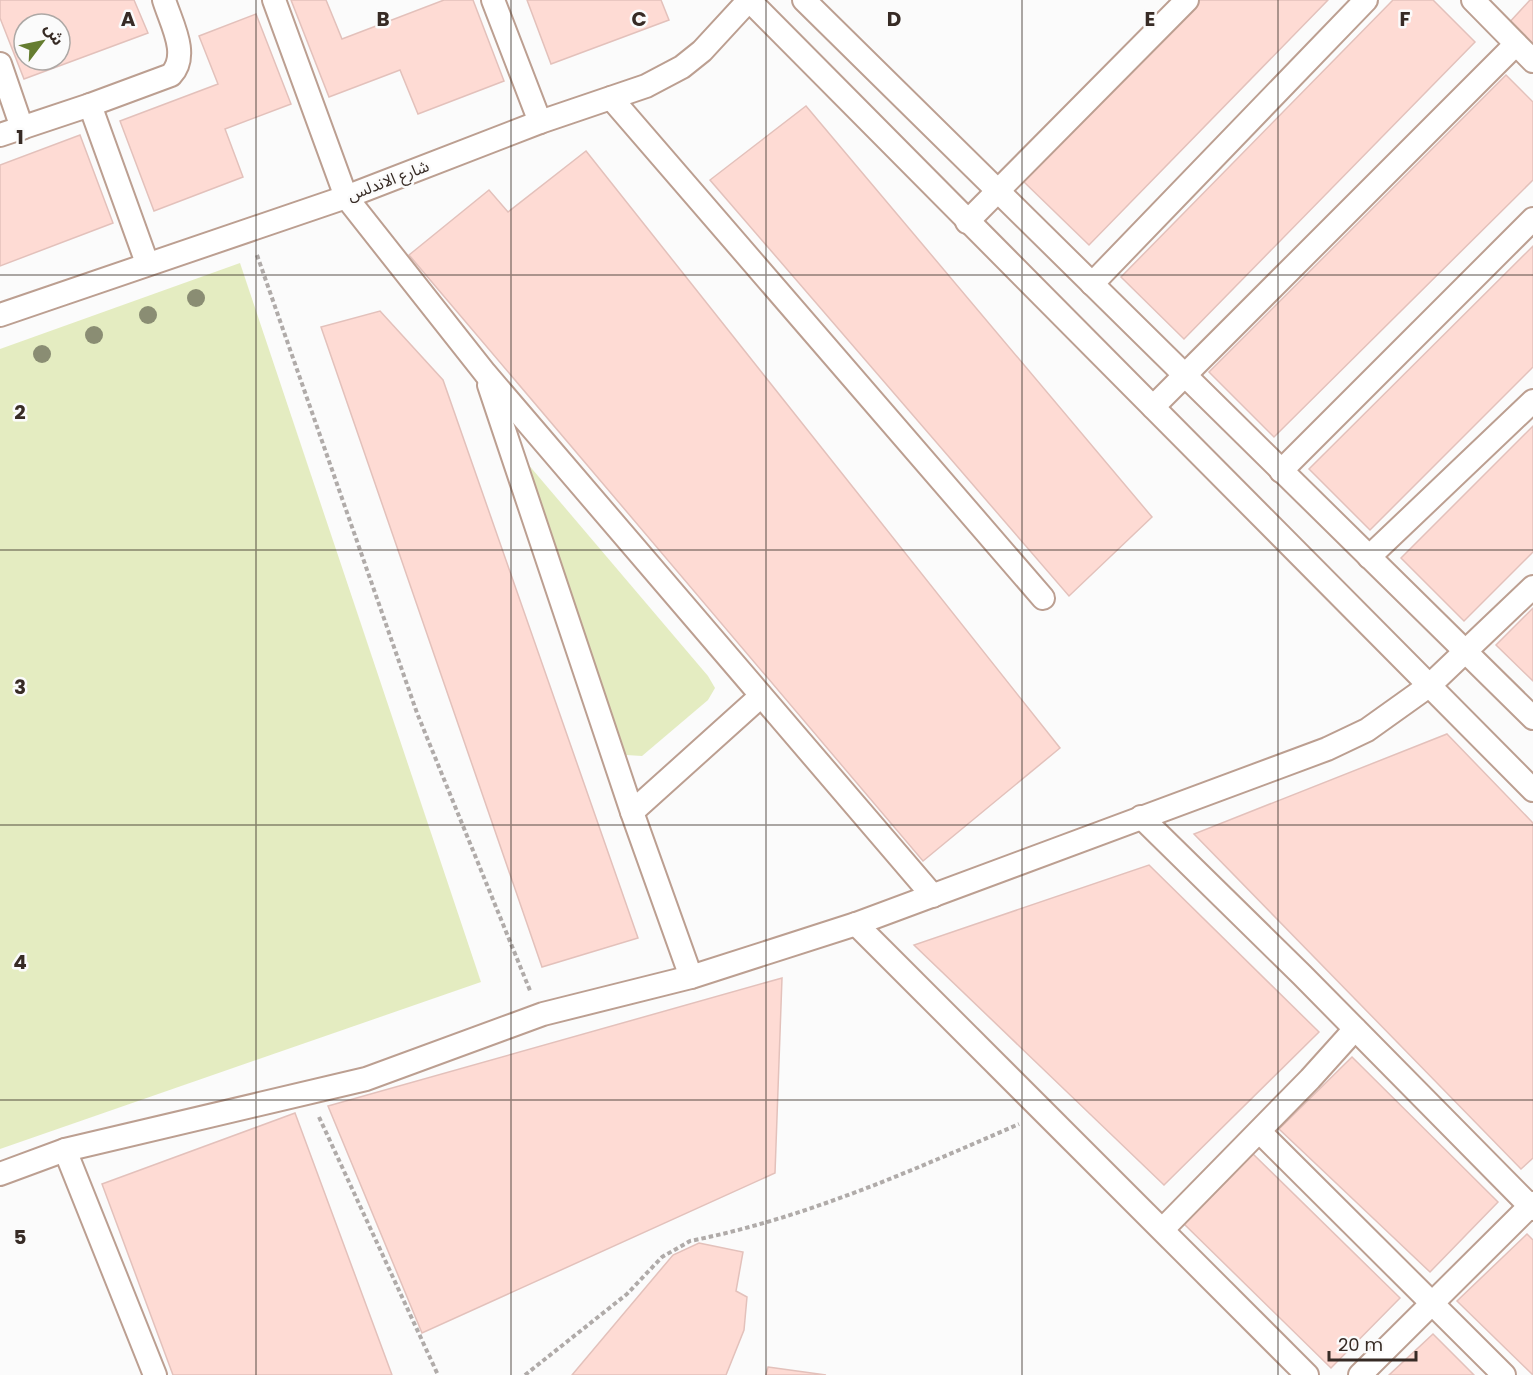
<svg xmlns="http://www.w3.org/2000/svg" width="1533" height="1375" font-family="Poppins,'Noto Sans Arabic',sans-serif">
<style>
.green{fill:#e4ecc1}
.building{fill:#fedbd4;stroke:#e3c1bb;stroke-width:1.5;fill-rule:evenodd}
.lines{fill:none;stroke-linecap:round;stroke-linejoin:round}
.street-casing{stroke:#bc9f91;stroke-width:26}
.path{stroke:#b0aba9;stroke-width:4;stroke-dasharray:4.5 3;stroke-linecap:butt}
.street{stroke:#fff;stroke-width:22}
.tree{fill:#8a8d73}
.grid{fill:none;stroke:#372b25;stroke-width:1.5;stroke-opacity:0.55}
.labels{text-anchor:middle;stroke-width:5;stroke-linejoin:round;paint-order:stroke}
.street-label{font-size:16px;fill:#372b25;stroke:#fbfbfb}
.grid-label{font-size:20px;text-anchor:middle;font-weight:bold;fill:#372b25;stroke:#fbfbfb;stroke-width:5;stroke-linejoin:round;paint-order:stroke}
</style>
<rect width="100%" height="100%" fill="#fbfbfb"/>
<g class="green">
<path d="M240,263L481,982L0,1149V349Z"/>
<path d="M527,463L708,676L715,688L708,700L642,756L626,755L620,740Z"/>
</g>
<g class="building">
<path d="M0,0H134L148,33L24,79L0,18ZM24,24H60V60H24Z"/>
<path d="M291,0H326L342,39L444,0H473L504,81L418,114L400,70L329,97Z"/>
<path d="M527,0H661L669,20L551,64Z"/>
<path d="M1197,0H1328L1089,245L1022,180Z"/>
<path d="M1393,0H1433L1475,42L1184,339L1121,277Z"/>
<path d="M1530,0H1533V50L1507,25Z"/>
<path d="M256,14L291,104L225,129L243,177L154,211L120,121L218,84L199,36Z"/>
<path d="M1506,75L1533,102V180L1274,437L1209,372Z"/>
<path d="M806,106L1152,517L1069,596L710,180Z"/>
<path d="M80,135L113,223L0,266V165Z"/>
<path d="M586,151L1060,748L923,861L409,255L489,190L508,212Z"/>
<path d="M1533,246V367L1370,530L1309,469Z"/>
<path d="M380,311L443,380L638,938L542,967L321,327Z"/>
<path d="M1533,426V552L1464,621L1401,558Z"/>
<path d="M1533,608V681L1496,645Z"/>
<path d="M1447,734L1533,823V1158L1521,1169L1194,834Z"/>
<path d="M1149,865L1319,1032L1164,1185L914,945Z"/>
<path d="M782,978L775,1173L422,1333L328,1106Z"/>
<path d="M1352,1057L1498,1202L1430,1272L1279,1129Z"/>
<path d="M295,1113L392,1375H173L102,1184Z"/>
<path d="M1252,1153L1400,1298L1331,1368L1183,1223Z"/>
<path d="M1527,1234L1533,1240V1375L1457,1301Z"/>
<path d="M699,1243L743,1252L736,1291L747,1297L744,1330L726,1375H572L673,1255Z"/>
<path d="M1433,1334L1474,1375H1389Z"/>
<path d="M768,1367L826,1375H766Z"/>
</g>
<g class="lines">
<g class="street-casing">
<g id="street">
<path d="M274,0L346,197L485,373L933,896"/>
<path d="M493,0L540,122"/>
<path d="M749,0L1533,790"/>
<path d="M804,0L1533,718"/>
<path d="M1473,0L1533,61"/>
<path d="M0,64L22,128"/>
<path d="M611,98L1043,598"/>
<path d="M90,105L147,263"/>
<path d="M0,135L90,105L171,75C190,55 171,23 164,0"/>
<path d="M967,222L1187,0"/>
<path d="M1092,284L1366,0"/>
<path d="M0,315L346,197L540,122L646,86L682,67L702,51L749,0"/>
<path d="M489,385L632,812L691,977"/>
<path d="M1153,407L1516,44"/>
<path d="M1281,471L1533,219"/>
<path d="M1369,557L1533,401"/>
<path d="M632,812L761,696"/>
<path d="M1141,817L1302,975L1533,1209"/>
<path d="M856,924L1307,1375"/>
<path d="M1260,1132L1504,1375"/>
<path d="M65,1150L155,1375"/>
<path d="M0,1174L65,1150L366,1079L543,1014L691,977L856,924L1327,749L1367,730L1430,685L1533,587"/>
<path d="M1163,1229L1310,1079L1355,1029"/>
<path d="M1360,1375L1533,1203"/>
</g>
</g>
<g class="path">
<path d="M257,255L417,713L531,993"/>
<path d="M319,1117L438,1375"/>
<path d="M525,1375L627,1294L662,1257L690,1241C806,1218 911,1171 1019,1124"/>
</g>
<use href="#street" class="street"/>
</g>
<g class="tree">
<circle cx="196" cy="298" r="9"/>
<circle cx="148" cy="315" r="9"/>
<circle cx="94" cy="335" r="9"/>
<circle cx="42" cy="354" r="9"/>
</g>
<path class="grid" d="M256,0V1375M511,0V1375M766,0V1375M1022,0V1375M1278,0V1375M0,275H1533M0,550H1533M0,825H1533M0,1100H1533"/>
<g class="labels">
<g class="street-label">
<text transform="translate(388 180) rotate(-21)" y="6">شارع الاندلس</text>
</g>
</g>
<g class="grid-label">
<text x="128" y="26">A</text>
<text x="383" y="26">B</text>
<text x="639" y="26">C</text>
<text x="894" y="26">D</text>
<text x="1150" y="26">E</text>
<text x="1405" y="26">F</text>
<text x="20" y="144">1</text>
<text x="20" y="419">2</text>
<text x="20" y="694">3</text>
<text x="20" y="969">4</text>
<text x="20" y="1244">5</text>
</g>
<g transform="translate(42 42) rotate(58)"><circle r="28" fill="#fbfbfb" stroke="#ada8a5" stroke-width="1.5"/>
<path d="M0-4.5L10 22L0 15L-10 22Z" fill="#657d30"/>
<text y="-9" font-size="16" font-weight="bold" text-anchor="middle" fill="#372b25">ش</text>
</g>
<path d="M1329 1351v9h87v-9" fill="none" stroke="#372b25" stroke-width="3"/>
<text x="1338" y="1351" font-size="18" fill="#372b25" stroke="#fbfbfb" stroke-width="4.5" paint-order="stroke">20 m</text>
</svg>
